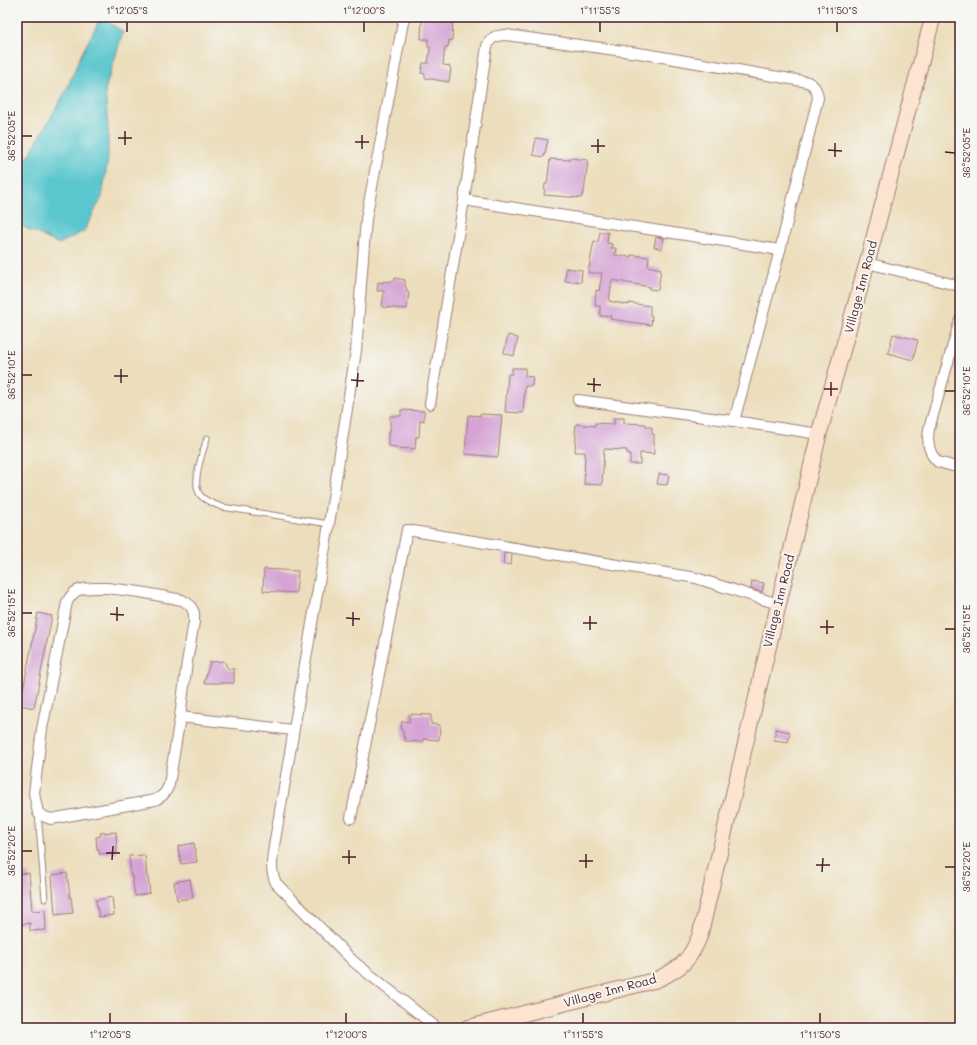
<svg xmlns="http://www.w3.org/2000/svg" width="977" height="1045" font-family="Mali,sans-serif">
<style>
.water{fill:#5ac7ce;stroke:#52737c}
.building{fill:#d5a4d5}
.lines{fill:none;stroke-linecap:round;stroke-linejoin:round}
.lane-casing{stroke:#9b7e74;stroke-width:7}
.street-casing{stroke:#9b7e74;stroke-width:12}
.secondary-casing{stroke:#9b7e74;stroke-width:17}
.lane{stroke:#fff;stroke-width:5}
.street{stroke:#fff;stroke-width:10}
.secondary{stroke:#fde4d1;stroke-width:15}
.ticks{fill:none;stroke:#4a1f2b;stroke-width:1.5}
.labels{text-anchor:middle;stroke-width:4;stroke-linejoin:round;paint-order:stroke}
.street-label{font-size:12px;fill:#4a1f2b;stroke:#f6f6f2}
.neatline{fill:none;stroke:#4a1f2b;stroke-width:1.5}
.ticks-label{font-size:10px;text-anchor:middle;fill:#4a1f2b}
</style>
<rect width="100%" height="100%" fill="#f6f6f2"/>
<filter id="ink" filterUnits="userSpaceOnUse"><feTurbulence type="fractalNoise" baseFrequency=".025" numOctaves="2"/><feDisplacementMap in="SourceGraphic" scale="8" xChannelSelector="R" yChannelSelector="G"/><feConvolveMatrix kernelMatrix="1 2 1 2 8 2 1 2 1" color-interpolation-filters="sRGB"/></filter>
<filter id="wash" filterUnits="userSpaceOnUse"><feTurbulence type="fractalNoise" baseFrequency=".012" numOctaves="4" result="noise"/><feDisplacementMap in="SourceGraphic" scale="16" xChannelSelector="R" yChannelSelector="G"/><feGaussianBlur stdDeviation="0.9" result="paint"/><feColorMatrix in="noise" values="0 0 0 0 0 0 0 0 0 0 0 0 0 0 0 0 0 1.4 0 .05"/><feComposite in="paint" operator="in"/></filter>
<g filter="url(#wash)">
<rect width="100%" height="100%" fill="#ecdebc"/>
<path class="water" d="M101,17L123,32L105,90L108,127V158L102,197L84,231L59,244L17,224V159H27L67,89L80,57Z"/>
<g id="blocks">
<g class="building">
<path d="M422,17H453L452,41L449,40L448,47H445L443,65L450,66V68L451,69L449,82L425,78V74L421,73L423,63H428L430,47H428V39H421Z"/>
<path d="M536,138L548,140L544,157L533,155Z"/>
<path d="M570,158L588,160L584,192L581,198L544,195L545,184H547L550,159L570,160Z"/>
<path d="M600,232H608L607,243L612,244L611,248H616L615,255L631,257V255L649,257L648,266L661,269L658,290L649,289L650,287L612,280L609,301L629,305V303L650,306V315L652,316L651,325L610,319L611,316H600V306H595L596,290L599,291L602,273H588L594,241L598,242Z"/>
<path d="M656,237L664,238L662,249L654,247Z"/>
<path d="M566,268L582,270L581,282L575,281L574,282L565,281Z"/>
<path d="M395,278L405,280V287L407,288L406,292L409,293L407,309L382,307L384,291H377L378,282L383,283V281L389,282V281H394Z"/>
<path d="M893,334L918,340L913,360L888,353Z"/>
<path d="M508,335L518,338L514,356L504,353Z"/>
<path d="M512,368H525V376L533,377L532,386H525L523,413L505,412L508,374H512Z"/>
<path d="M401,410L424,411V421L420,420L419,437H416L415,449L397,448V447L388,446V432H390V416H401Z"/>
<path d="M480,414L502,415L498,457L465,454L468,415L480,416Z"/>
<path d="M614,418H624V423L646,424V427H652V434H654V454L640,453V464H630V453H627V450L604,449L602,485L584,484L585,452H575L576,434H575L576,424L595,426V423L614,424Z"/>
<path d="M659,474L669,475L667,485L657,484Z"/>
<path d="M504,553L512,554L511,565L503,564Z"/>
<path d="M264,569L298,571L296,593L263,591Z"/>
<path d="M752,581L764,583L762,592L751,589Z"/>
<path d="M38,613L52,616L34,708L20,705Z"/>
<path d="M224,661L228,669H234V683H204L210,662Z"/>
<path d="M409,714L431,715V724L440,725L439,740L423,739V742L405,741V737H403V731L401,730L402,721L409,722Z"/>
<path d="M776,729L790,732L788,742L774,740Z"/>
<path d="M116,832L117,853L99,854V849H97L96,837L101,836L100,833Z"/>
<path d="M194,843L197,862L181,864L178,846Z"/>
<path d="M145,855L147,877H148L150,893L135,896L132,876H131L129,856Z"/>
<path d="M29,873L32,911L45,910L46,930L30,931V923L17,925V874Z"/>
<path d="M67,873L70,897H71L73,913L55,915L52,875Z"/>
<path d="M190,879L193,898L177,900L174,882Z"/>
<path d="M112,897L114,915L99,917L96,900Z"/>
</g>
</g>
</g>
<g filter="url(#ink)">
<use href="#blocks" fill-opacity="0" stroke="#9b7e74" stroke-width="1"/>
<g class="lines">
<g class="lane-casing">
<g id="lane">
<path d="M207,438C203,452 191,482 200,495C205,501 214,504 222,507L329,524"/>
<path d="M38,813L45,899"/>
</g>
</g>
<g class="street-casing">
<g id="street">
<path d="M404,17L366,219L356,351L329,524L274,846C272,859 270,871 276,883L354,962L437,1028"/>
<path d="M464,200L780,250"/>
<path d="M867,263L960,286"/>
<path d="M960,320L929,429L928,438L929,447L932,455L938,462L960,468"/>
<path d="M578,400L734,421L819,434"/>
<path d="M430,404L464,200L487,46C492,36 495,36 506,35L645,54L808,82C815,86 817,90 818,98L780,250L734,421"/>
<path d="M95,588H107L140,592L182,600L190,605L194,613V622L187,662L180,717L169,785C165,794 163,796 155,800L51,819L45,817L38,813L34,793L42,729L67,602C74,589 81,588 95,588Z"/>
<path d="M180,717L293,730"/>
<path d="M351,818L407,530L696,578L778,604"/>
</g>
</g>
<g class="secondary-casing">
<path id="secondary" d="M467,1028L656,980C680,969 690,961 700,935L819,434L867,263L933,17"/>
</g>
<use href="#lane" class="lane"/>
<use href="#street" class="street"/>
<use href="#secondary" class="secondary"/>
</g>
</g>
<path class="ticks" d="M127,32V22M364,32V22M600,32V22M837,32V22M22,136H32M118,138H132M355,142H369M125,145V131M591,146H605M362,149V135M828,150L842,151M945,152L955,153M598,153V139M835,157V143M22,375H32M114,376H128M351,380L364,381M121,383V369M587,384L601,385M357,387L358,373M824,389H838M945,391H955M594,392V378M831,396V382M22,613H32M110,614L124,615M346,618L360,619M117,621V607M583,623H597M353,626V612M820,627H834M945,629H955M590,630V616M827,634V620M22,851H32M106,853H120M342,857H356M112,860L113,846M579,861H593M349,864V850M816,865H830M945,867H955M586,868V854M822,872L823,858M110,1023V1013M346,1023V1013M583,1023V1013M820,1023V1013"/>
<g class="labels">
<g class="street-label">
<text transform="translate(861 287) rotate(-75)" y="4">Village Inn Road</text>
<text transform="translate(779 601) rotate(-76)" y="4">Village Inn Road</text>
<text transform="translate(610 991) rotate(-15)" y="4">Village Inn Road</text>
</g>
</g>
<rect width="977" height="1045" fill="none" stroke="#f6f6f2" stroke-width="44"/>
<rect x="22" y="22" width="933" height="1001" class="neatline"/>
<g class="ticks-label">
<text x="127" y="14">1°12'05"S</text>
<text x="364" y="14">1°12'00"S</text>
<text x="600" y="14">1°11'55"S</text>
<text x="837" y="14">1°11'50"S</text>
<text transform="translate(11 136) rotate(-90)" y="4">36°52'05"E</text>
<text transform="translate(966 153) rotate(-90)" y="4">36°52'05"E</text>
<text transform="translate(11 375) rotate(-90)" y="4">36°52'10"E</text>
<text transform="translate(966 391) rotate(-90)" y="4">36°52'10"E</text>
<text transform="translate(11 613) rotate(-90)" y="4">36°52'15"E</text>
<text transform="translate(966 629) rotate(-90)" y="4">36°52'15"E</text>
<text transform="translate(11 851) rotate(-90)" y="4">36°52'20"E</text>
<text transform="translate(966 867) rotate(-90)" y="4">36°52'20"E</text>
<text x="110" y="1038">1°12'05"S</text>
<text x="346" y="1038">1°12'00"S</text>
<text x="583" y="1038">1°11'55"S</text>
<text x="820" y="1038">1°11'50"S</text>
</g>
</svg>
